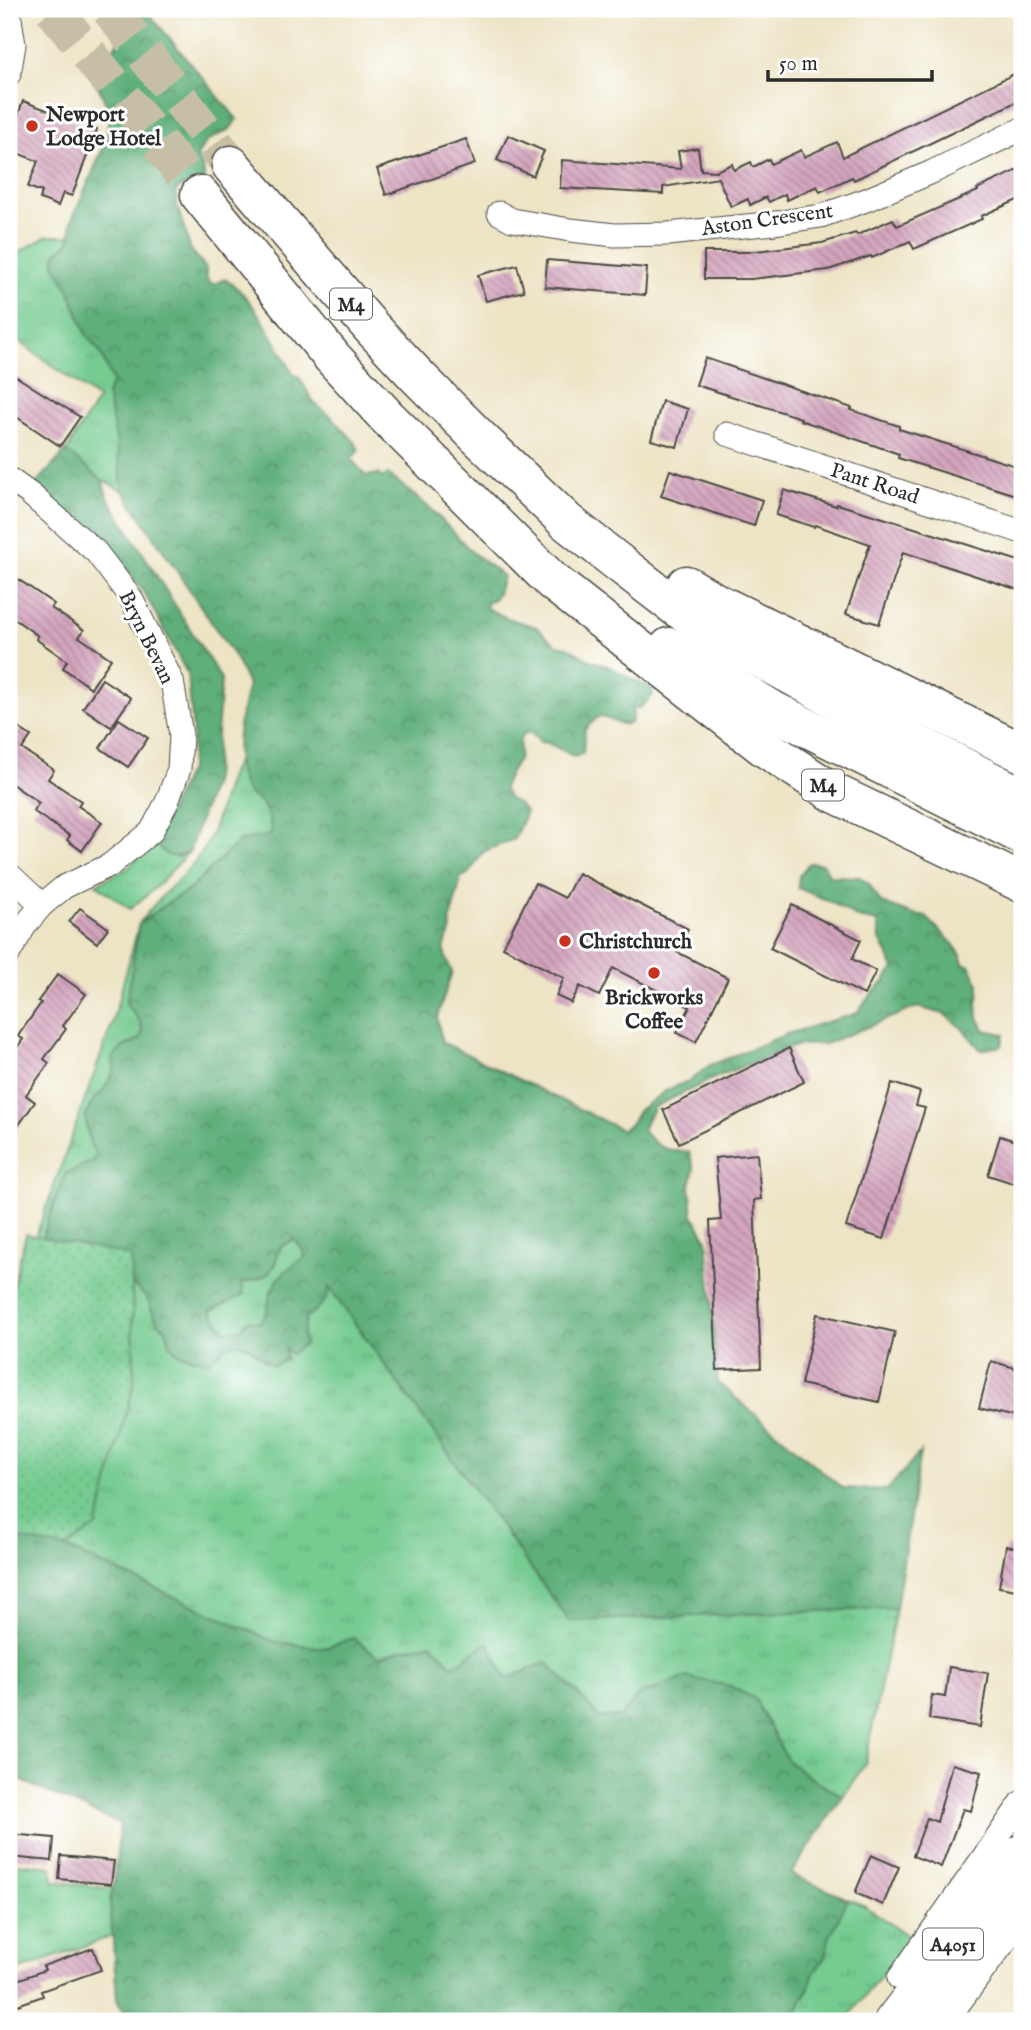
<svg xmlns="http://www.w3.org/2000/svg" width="1031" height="2030" font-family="'IM FELL English',serif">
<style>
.grass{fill:url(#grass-tufts);stroke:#507b5e;stroke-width:2}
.forest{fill:url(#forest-crowns);stroke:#456d52;stroke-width:2;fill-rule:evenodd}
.park{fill:url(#park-dots);stroke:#507b5e;stroke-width:2}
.building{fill:url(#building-back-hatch)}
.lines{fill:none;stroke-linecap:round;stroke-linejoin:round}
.highway-tunnel{stroke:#c6bfa6;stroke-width:38;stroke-dasharray:38 19;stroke-linecap:butt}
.street-casing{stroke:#484742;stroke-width:25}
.primary-casing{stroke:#484742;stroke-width:39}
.highway-casing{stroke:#484742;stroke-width:41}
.street{stroke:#fff;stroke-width:23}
.primary{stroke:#fff;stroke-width:37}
.highway{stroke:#fff;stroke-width:38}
.poi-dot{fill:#c8321e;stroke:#fff;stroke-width:2.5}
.labels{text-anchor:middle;stroke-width:6;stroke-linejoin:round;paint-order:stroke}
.shield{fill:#fff;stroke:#6b6b6b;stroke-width:2}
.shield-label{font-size:19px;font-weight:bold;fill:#2b2b2b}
.poi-label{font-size:21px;font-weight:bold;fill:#2b2b2b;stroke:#fff;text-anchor:start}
.street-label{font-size:21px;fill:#2b2b2b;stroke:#fff}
</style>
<defs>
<pattern id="grass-tufts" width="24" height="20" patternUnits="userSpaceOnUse" patternTransform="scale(1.75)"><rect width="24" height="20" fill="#74cb90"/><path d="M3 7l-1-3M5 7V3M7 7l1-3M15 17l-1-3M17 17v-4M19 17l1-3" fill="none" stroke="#65ae7c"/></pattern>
<pattern id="forest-crowns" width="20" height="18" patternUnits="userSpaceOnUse" patternTransform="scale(1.75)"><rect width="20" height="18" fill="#5faf7a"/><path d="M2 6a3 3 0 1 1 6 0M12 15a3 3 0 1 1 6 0" fill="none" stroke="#4f8f64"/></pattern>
<pattern id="park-dots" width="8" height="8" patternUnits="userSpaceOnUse" patternTransform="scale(1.75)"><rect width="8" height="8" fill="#74cb90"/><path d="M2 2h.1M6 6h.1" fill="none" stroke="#65ae7c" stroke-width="1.8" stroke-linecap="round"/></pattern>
<pattern id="building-back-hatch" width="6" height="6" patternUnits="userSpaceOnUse" patternTransform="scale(1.75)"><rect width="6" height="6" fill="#d4a5be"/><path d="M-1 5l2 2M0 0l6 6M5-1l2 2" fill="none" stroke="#ac879b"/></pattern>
</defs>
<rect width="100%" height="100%" fill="#fff"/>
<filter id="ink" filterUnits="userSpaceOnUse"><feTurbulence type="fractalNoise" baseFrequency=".0143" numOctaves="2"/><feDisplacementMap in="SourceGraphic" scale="14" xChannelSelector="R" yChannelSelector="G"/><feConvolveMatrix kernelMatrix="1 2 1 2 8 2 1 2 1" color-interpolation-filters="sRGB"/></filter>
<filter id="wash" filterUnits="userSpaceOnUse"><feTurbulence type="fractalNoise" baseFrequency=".00686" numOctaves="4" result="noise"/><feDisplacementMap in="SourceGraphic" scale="28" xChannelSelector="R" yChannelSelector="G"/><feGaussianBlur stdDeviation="1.57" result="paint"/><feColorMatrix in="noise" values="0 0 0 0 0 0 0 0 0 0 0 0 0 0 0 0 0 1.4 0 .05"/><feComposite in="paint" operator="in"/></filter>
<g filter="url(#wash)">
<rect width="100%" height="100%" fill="#ede4c5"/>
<g class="grass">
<path d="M47,236H70V241L56,253L54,265L68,287L87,336L99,350L113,381L117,444L123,491L102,480L66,451L98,399L9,334V258Z"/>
<path d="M237,761L240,775L251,796L261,802L271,820V836L239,841L189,890L170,901L139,924V1019L143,1031L140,1039L123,1047C118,1062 113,1076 104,1089C101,1094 96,1096 93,1101C81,1117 87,1138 96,1154L93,1161L80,1168L57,1193L42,1238L36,1236L112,1024L139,924C156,897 184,879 201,853C220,826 221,789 237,761Z"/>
<path d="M154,842L177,857L189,852L157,886L130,909L96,884L127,869Z"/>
<path d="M295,1239L307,1256C292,1265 280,1274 272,1290C269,1297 270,1304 268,1311C262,1327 240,1330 226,1331L209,1312L243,1295L241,1283L274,1267L280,1247Z"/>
<path d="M132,1284L146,1297L166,1329L171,1346L180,1354L209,1362C215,1358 217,1354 222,1349C237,1333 255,1351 266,1362L302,1336L306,1317L316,1310L328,1286L569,1621L896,1608L865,1764L843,1796L812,1779L788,1761L662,1687L638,1695L621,1717H598L580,1696L546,1662L507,1679L488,1643L452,1666L402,1649L379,1657L353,1638L325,1648L275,1642L66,1548L97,1525L134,1383Z"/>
<path d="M9,1862L52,1867L53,1881L113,1889L110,1901L112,1936L9,1974Z"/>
<path d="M848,1899L865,1906L911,1938L845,2021H796V2017L801,2002L807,1992L814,1973L825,1957L829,1938Z"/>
</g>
<g class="forest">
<path d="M122,9H145L237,119L230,129L207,141L197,156L203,168L205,181L190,190L182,186L175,192L177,205L191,250L206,268V275L209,283L216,284L224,279C253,294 278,347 294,375L299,377L314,403L331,416L355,442L359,450L351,459L366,476L378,474L382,478L388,474L432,510L472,552L503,576C499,587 500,599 487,602L486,608L507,618L536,627L557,645L568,647L587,659L608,666L633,680L652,688L653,695L640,708H632C637,738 612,718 599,716L585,729L583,753L575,757L548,743L540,742L531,733H525L520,739L519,759L511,770L503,788L509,799L518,803L526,812L514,839L483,852L469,873L460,878C459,897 448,913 451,932C440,949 445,955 452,972L437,1018L442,1042L622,1130L631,1123L639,1110L667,1090L691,1080L708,1066L787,1034L857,1013L866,1000L882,984L894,968L880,939L878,922L858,918L831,902L798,888L799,876L809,863L823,864L830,876L859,877L869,884L881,903L911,914L926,917L953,944L961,955L963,964L969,965L979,984V993L977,1003L978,1017L984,1030L1004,1034L1002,1046L981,1050L962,1028L944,1014L917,1007L825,1044L798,1045L723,1074L654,1107L642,1129C656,1148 666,1151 689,1152L694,1169L690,1186L693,1215L707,1239L718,1383L842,1488L887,1490L920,1452L896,1608L569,1621L329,1287L327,1298L316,1310L306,1317L303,1336L305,1344L291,1354L285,1348L286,1359L273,1366C259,1357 245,1335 227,1346C220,1350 216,1357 209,1362L180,1354L171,1346L166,1329L157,1322L146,1297L132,1284L131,1256L42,1238L65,1174L93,1161L96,1154L90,1144L85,1117L92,1102L103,1091L115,1069L112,1058L123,1047L140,1039C146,1024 136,1015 126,1005L139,924L170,901L189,890L239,841L271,835C271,823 269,809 259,801C256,798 252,798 250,795C227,770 240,714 248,685L236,659L123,491L117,444L107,394L113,381L99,350L87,336L68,287L54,265L56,254L70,241L71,222L107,139L109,111L98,86L105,60L118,42L126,19ZM295,1239L306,1256C292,1265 278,1275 272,1291C267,1303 270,1312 260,1322L248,1320L241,1329L226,1331L210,1311L244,1295L241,1283C270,1278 272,1274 280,1247Z"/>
<path d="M66,451L102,480L107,496L221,679L214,779L189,852C172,860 166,857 154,842L190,768L193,734L188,675L145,594L104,541L35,485Z"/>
<path d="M9,1537L66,1548L275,1642L325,1648L353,1638L379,1657L402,1649L432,1643L452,1666L488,1643L507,1679L546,1662L580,1696L598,1717H621L638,1695L687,1677L730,1686L755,1699L788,1761L812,1779L843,1796L791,1874L848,1899L829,1938L825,1957L814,1973L807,1992L801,2002L796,2017V2021H702L665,2015L659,2021H129L117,2000L110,1901L113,1889L120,1824L9,1775Z"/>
</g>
<path class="park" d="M26,1234L131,1256L134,1383L97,1526L66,1548L9,1537V1301Z"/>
<g id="blocks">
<g class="building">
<path d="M1022,70V99L854,180L852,177L820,192L817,186L787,200L785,194L769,202L766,197L750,205L748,199L731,207L718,178L663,187V194L560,188L562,160L681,169L678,151L698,148L701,170L716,171L732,164L734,170L751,162L753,167L769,159L771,164L801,150L804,157L837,142L843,157Z"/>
<path d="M23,101L97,129L72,196L63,193L58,206L40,199L42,192L28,187L38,161L9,150V141Z"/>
<path d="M508,135L544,151L533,176L497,160Z"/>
<path d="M466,139L475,164L386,195L377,169Z"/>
<path d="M1022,168V198L981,216L982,219L914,249L910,241L872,258L871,256L828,270L751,279H704V252H748L822,243L856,233L857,235L893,219L897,226L978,191L977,189Z"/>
<path d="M547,260L647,268L645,295L545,287Z"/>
<path d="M517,265L524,291L486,301L478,275Z"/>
<path d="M705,358L852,408L851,410L899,426V429L1022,468V497L898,458L899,454L800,420L801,418L696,385Z"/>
<path d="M9,372L80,417L60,446L9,412Z"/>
<path d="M662,401L688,409L677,447L651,440Z"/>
<path d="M670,470L762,500L754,526L661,496Z"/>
<path d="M784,490L836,506L837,504L880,517L1022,562V591L903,552L879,624L846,614L870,544L815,525L814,527L776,515Z"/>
<path d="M9,573L54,604L51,608L84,630L79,637L111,659L91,688L63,668L67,661L36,639L38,636L9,615Z"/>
<path d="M102,679L131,698L111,727L83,708Z"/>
<path d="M119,719L148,738L128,767L100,748Z"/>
<path d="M9,722L31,736L22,749L54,770L48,779L81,801L78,806L102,822L82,851L67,840L70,836L33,811L39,803L9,782Z"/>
<path d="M578,873L688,929L677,952L728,978L696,1042L677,1033L690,1007L613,968L599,996L580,986L571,1003L556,996L564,978L503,947L535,883L565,898Z"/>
<path d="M792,905L861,940L852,959L876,971L864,995L770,948Z"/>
<path d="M80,908L108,928L97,943L69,922Z"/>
<path d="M58,974L86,994L63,1026L66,1029L44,1059L49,1063L26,1095L35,1102L9,1139V1059L23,1039L18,1036L41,1003L38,1001Z"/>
<path d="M789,1048L804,1082L679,1143L663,1110Z"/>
<path d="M892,1083L920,1092L916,1106L925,1108L884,1239L846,1227Z"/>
<path d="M1000,1136L1022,1143V1186L988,1175Z"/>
<path d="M757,1154L761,1199L754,1200L761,1368L717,1370L710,1221L721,1220L715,1158Z"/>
<path d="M817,1314L895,1332L879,1402L801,1384Z"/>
<path d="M991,1361L1022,1370V1419L979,1408Z"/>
<path d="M1006,1546L1022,1549V1591L999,1587Z"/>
<path d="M949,1667L988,1673L980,1727L929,1719L932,1695L945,1697Z"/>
<path d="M952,1764L981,1772L971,1811L963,1809L941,1867L913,1856L927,1818L937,1822Z"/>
<path d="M9,1834L54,1838L52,1861L9,1857Z"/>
<path d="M871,1855L899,1867L883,1905L855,1893Z"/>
<path d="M61,1856L114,1861L111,1884L59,1879Z"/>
<path d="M93,1948L101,1970L41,1991L43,1996L9,2008V1983L45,1970L43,1966Z"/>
</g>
</g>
</g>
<g filter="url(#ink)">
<use href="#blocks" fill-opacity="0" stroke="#484742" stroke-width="2"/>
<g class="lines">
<g class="highway-tunnel">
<path d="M53,9L200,195"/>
<path d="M110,9L231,165"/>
</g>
<g class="street-casing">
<g id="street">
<path d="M9,12L14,45L9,74"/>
<path d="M499,213L512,220L570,230L615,235L668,234L775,223L821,216L866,200L932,172L1022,129"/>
<path d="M727,434L1022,532"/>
<path d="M9,479L30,494L96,552L131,598L172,681L181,735L179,769L167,802L151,832L110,865L64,887L42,905L26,924L9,953"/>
<path d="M9,874L42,905"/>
<path d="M899,1978L1022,1802"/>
</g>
</g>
<g class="primary-casing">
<g id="primary">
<path d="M893,2021L1022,1853"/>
<path d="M937,2021L1022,1907"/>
</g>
</g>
<g class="highway-casing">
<g id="highway">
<path d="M231,165L371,327L417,376L477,436L567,522L615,560L676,607L747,651L887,728L1022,797"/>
<path d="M200,195L332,357L386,416L552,581L764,747L834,793L1022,883"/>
<path d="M686,585L715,602L1022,753"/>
<path d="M669,647L774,711L1022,835"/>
</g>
</g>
<use href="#street" class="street"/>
<use href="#primary" class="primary"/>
<use href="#highway" class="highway"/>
</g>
</g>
<g class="poi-dot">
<circle cx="32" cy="126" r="7"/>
<circle cx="565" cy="941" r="7"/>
<circle cx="654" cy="973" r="7"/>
</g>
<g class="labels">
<g class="shield">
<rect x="330" y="288.5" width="42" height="31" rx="5"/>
<rect x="802" y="769.5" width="42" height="31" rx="5"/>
<rect x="923" y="1928.5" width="60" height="31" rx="5"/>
</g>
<g class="shield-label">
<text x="351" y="311">M4</text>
<text x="823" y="792">M4</text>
<text x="953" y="1951">A4051</text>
</g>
<g class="poi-label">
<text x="46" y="121">Newport<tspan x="46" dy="24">Lodge Hotel</tspan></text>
<text x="579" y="948">Christchurch</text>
<text x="654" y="1004" text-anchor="middle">Brickworks<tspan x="654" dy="24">Coffee</tspan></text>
</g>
<g class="street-label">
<text transform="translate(767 219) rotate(-8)" y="7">Aston Crescent</text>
<text transform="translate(875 483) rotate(18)" y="7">Pant Road</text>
<text transform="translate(147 637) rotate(64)" y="7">Bryn Bevan</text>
</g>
</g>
<rect width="1031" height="2030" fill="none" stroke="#fff" stroke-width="35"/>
<path d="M768 70v10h164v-10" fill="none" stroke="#2b2b2b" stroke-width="3.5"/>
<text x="779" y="70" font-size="21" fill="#2b2b2b" stroke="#ffffff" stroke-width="5" paint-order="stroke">50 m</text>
</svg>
